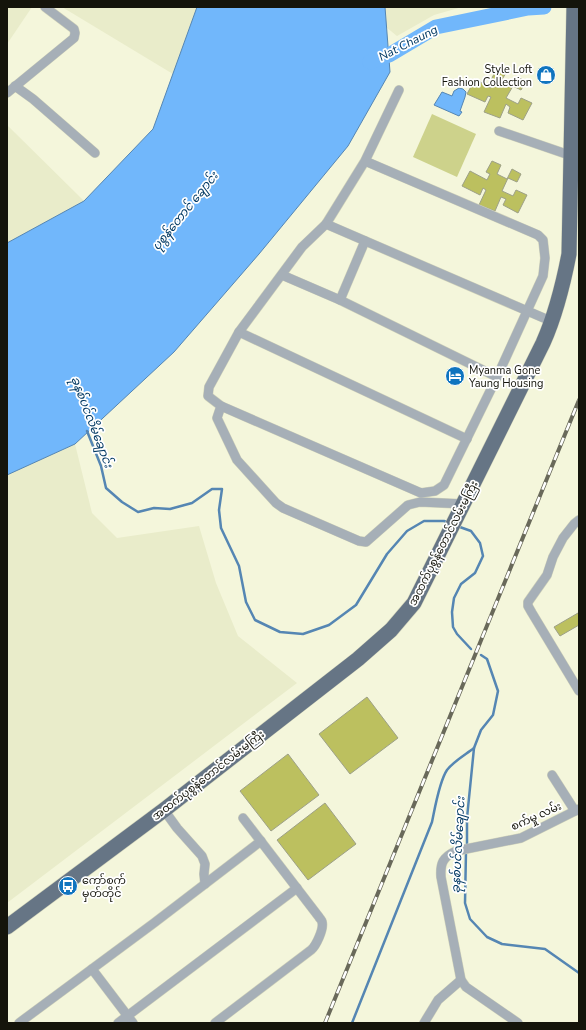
<svg xmlns="http://www.w3.org/2000/svg" width="586" height="1030" font-family="'Nunito Sans','Noto Sans Myanmar',sans-serif">
<style>
.built{fill:#e9ecca}
.green{fill:#cdd28b}
.water{fill:#71b7fb;stroke:#5586b3}
.lines{fill:none;stroke-linecap:round;stroke-linejoin:round}
.stream{stroke:#5586b3;stroke-width:2.5}
.river{stroke:#71b7fb;stroke-width:15}
.building{fill:#bcc05f;stroke:#9da087}
.minor-casing{stroke:#d0d2ba;stroke-width:10}
.primary-casing{stroke:#d0d2ba;stroke-width:16}
.minor{stroke:#a6afb7;stroke-width:9}
.primary{stroke:#667585;stroke-width:15}
.rail-casing{stroke:#69695a;stroke-width:4}
.rail{stroke:#fff;stroke-width:2.5;stroke-dasharray:8;stroke-linecap:butt}
.labels{text-anchor:middle;stroke-width:3.5;stroke-linejoin:round;paint-order:stroke}
.poi-label{font-size:11px;fill:#14140b;stroke:#fff;text-anchor:start}
.street-label{font-size:11px;fill:#14140b;stroke:#fff}
.water-label{font-size:12px;font-style:italic;fill:#023963;stroke:#fff}
</style>
<rect width="100%" height="100%" fill="#f4f6db"/>
<g class="built">
<path d="M7,7H32L7,44Z"/>
<path d="M62,7H197L173,74Z"/>
<path d="M385,7H462L434,15L397,36L386,27Z"/>
<path d="M7,125L84,201L7,243Z"/>
<path d="M75,444L92,513L117,538L199,526L216,583L238,636L297,683L7,903V475Z"/>
</g>
<path class="green" d="M432,114L476,134L457,177L413,157Z"/>
<g class="water">
<path d="M197,7H385L390,72L348,146L259,254L174,352L75,444L7,475V243L84,201L153,129Z"/>
<path d="M459,88L463,89L466,92L465,97L460,111L462,112L459,116L434,105L442,92L452,96L454,91Z"/>
</g>
<g class="lines">
<g class="stream">
<path d="M87,431L101,466L106,488L122,502L138,512L154,508L170,509L192,503L212,489H222L219,510L221,528L239,566L246,602L255,620L280,632L303,634L329,625L356,605L387,554L407,531L424,521H444L449,523"/>
<path d="M457,526L471,531L480,543L483,556L475,573L461,584L454,598L452,612L453,627L457,634L471,649"/>
<path d="M467,846V818L474,748L481,730L493,715L498,691L487,659L481,655"/>
<path d="M466,851L465,903L470,919L487,937L502,944L545,949L579,973"/>
<path d="M352,1023L432,822C435,808 439,782 447,770C454,761 465,755 474,748"/>
</g>
<path class="river" d="M370,62L389,55L436,27L528,8L544,7"/>
</g>
<g class="building">
<path d="M497,68L506,73L501,81L512,87L517,77L526,81L521,90L513,86L506,98L518,104L521,98L532,103L523,120L508,113L510,107L506,104L500,118L484,112L491,97L488,96L485,102L467,94L475,79L491,88L495,82L491,80Z"/>
<path d="M492,161L501,165L497,174L507,179L512,169L521,174L517,182L508,178L502,191L513,196L516,190L527,195L518,213L503,205L506,199L501,197L495,211L479,205L486,190L483,188L480,195L462,186L470,171L487,180L490,174L486,172Z"/>
<path d="M578,613L579,615V625L560,636L554,627Z"/>
<path d="M367,697L398,738L350,774L319,734Z"/>
<path d="M288,754L319,795L271,831L240,791Z"/>
<path d="M325,803L356,844L308,880L277,840Z"/>
</g>
<g class="lines">
<g class="minor-casing">
<g id="minor">
<path d="M15,86L33,99L95,153"/>
<path d="M7,93L74,38L75,33L74,29L45,7"/>
<path d="M499,131L572,156"/>
<path d="M365,161L538,235L543,240L545,258L543,276L497,377L444,485L435,491L421,493L221,406L208,396L209,387L239,332L302,247L326,224L365,161L399,90"/>
<path d="M326,224L553,322"/>
<path d="M282,275L340,300L497,377"/>
<path d="M340,300L365,241"/>
<path d="M239,332L467,439"/>
<path d="M221,406L217,418L237,460L276,503L283,508L359,541L366,542L408,505L420,502L464,504"/>
<path d="M579,520L574,524L563,538L553,557L547,575L528,602V606L532,613L579,691"/>
<path d="M552,775L575,811"/>
<path d="M164,810L177,828L202,856L205,864L204,874L205,884"/>
<path d="M92,969L133,1023"/>
<path d="M19,1023L154,923L261,841"/>
<path d="M118,1023L297,888"/>
<path d="M215,1023L311,950C316,946 324,929 322,922C322,920 320,919 319,917L243,818"/>
<path d="M424,1023L438,1000L461,980"/>
<path d="M518,1023L466,987L461,980L441,877C440,863 443,857 456,851L521,838L579,809"/>
</g>
</g>
<g class="primary-casing">
<path id="primary" d="M7,927L164,810L358,659L391,630L414,603L543,343C556,314 563,285 569,254L574,7"/>
</g>
<use href="#minor" class="minor"/>
<use href="#primary" class="primary"/>
<g class="rail-casing">
<path id="rail" d="M325,1023L579,400"/>
</g>
<use href="#rail" class="rail"/>
</g>
<defs>
<g id="shop-disc" transform="scale(1)"><circle r="9.5" fill="#0f74bf" stroke="#fff"/><path d="M-5-2.5h2.3a2.7 3.5 0 0 1 5.4 0H5L5.5 6h-11ZM-1.5-2.5h3a1.5 2.3 0 0 0-3 0Z" fill="#fff"/></g>
<g id="hotel-disc" transform="scale(1)"><circle r="9.5" fill="#0f74bf" stroke="#fff"/><path d="M-6-4.5h1.5V1H6V5H4.5V3h-9V5H-6ZM-4 0a1.8 1.8 0 1 1 3.6 0ZM.5 0V-2.5h3Q6-2.5 6 0Z" fill="#fff"/></g>
<g id="bus-disc" transform="scale(1)"><circle r="9.5" fill="#0f74bf" stroke="#fff"/><path d="M-5-6H5V4H4V6H2V4H-2V6H-4V4H-5ZM-3.5-4V0h7V-4ZM-3.5 1.2v1.5H-2V1.2ZM2 1.2v1.5H3.5V1.2Z" fill="#fff"/></g>
</defs>
<g fill-rule="evenodd">
<use href="#shop-disc" x="546" y="75"/>
<use href="#hotel-disc" x="455" y="376"/>
<use href="#bus-disc" x="68" y="886"/>
</g>
<g class="labels">
<g class="poi-label">
<text x="532" y="73" text-anchor="end">Style Loft<tspan x="532" dy="13">Fashion Collection</tspan></text>
<text x="469" y="374">Myanma Gone<tspan x="469" dy="13">Yaung Housing</tspan></text>
<text x="82" y="884">ကော်စက်<tspan x="82" dy="13">မှတ်တိုင်</tspan></text>
</g>
<g class="street-label">
<text transform="translate(443 543) rotate(-63)" y="4">အထက်ပုစွန်တောင်လမ်းမကြီး</text>
<text transform="translate(208 775) rotate(-38)" y="4">အထက်ပုစွန်တောင်လမ်းမကြီး</text>
<text transform="translate(536 816) rotate(-24)" y="4">စက်မှု လမ်း</text>
</g>
<g class="water-label">
<text transform="translate(408 43) rotate(-27)" y="4">Nat Chaung</text>
<text transform="translate(185 211) rotate(-51)" y="4">ပုစွန်တောင် ချောင်း</text>
<text transform="translate(92 422) rotate(69)" y="4">ခုနစ်ပင်လိမ်ချောင်း</text>
<text transform="translate(458 845) rotate(-87)" y="4">ခုနစ်ပင်လိမ်ချောင်း</text>
</g>
</g>
<rect width="586" height="1030" fill="none" stroke="#14140b" stroke-width="16"/>
</svg>
